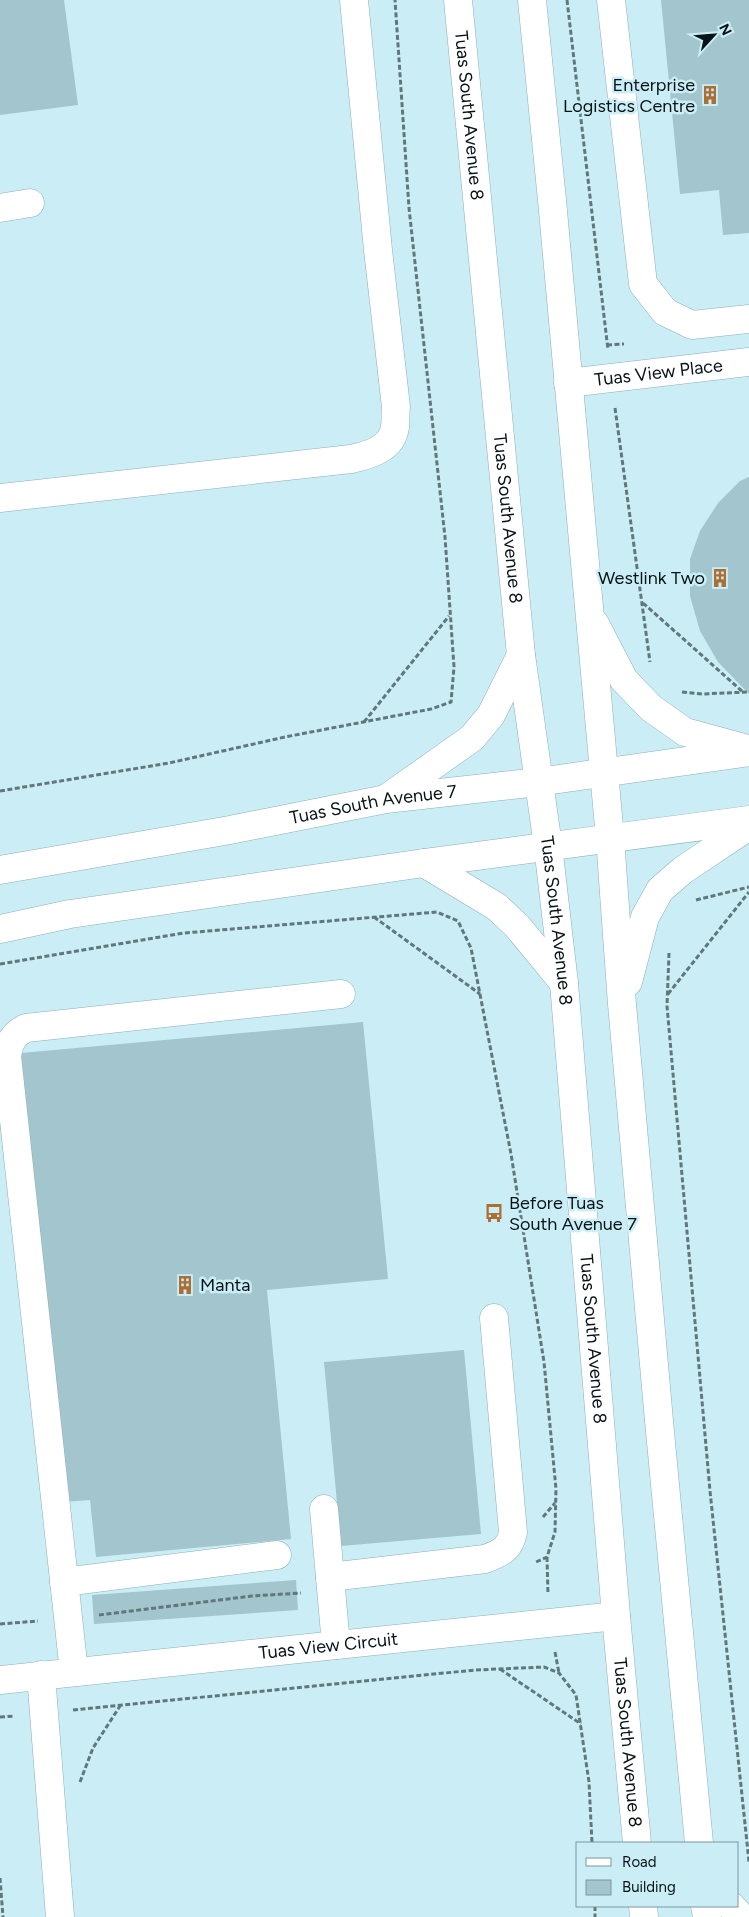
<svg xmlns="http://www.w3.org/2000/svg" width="749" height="1917" font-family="Figtree,sans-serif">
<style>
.building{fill:#a3c5cd}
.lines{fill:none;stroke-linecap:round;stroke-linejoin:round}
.minor-casing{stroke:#8daeb5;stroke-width:29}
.path{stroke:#60777c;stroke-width:3;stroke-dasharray:5 2.5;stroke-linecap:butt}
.minor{stroke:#fff;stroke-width:28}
.labels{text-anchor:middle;stroke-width:5;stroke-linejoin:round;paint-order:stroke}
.poi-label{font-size:18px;fill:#071316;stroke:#cbeef6;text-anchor:end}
.street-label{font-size:18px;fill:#071316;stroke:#cbeef6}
</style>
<rect width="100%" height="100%" fill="#cbeef6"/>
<g class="building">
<path d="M0,0H64L78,105L0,115Z"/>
<path d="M661,0H749V233L723,235L719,190L680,194Z"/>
<path d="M749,477V694L718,662L700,631L690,596V559L700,531L718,503L740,481Z"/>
<path d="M363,1022L388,1279L267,1290L291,1539L96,1557L90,1500L64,1502L21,1053Z"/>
<path d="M464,1350L481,1534L341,1546L324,1362Z"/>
<path d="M296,1580L298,1610L94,1624L92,1595Z"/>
</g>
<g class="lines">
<g class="minor-casing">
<g id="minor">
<path id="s1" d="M458,0L521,655L548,846L564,983L616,1616L637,1843"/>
<path d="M532,0L552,200L610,838L622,1004L659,1421L699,1843"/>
<path d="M611,0L643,284L665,312L692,325L749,319"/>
<path d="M0,208L30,203"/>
<path id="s2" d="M568,383L749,362"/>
<path d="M0,498L351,459C369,455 392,449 395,427C396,420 395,413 396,407L378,250L354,0"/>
<path d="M595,624L624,680L651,708L685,732L744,748"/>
<path d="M387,798L472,738L491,715L521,655"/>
<path d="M424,863L497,907L517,926L564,983"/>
<path id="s3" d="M0,870L230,830L386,799L538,782L749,752"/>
<path d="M0,929L70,914L424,863L749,820"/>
<path d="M628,982L645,917L660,890L683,870L749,826"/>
<path d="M324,1509L336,1645"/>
<path d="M330,1577L485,1559C501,1553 510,1549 513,1532L494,1318"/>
<path d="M64,1582L277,1555"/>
<path d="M74,1672L7,1056C9,1043 13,1034 26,1028L341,994"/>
<path d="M41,1675L60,1917"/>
<path id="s4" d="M0,1680L616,1616"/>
<path d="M643,1906L644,1917"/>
<path d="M705,1906L707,1917"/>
<path d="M731,1906L741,1917"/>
</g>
</g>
<g class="path">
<path d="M567,0L608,350"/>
<path d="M607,345L624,344"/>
<path d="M615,408L650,662"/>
<path d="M643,603L743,692"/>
<path d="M682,692L702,694L749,692"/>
<path d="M364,722L449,616"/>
<path d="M0,791L169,763L285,737L431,709L451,702L454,667L445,537L409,208L395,0"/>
<path d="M696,900L749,887"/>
<path d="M374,917L480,994"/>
<path d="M669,953L667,1006L710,1491L749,1862"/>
<path d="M0,964L184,933L437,912L458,921L471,948L511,1154L544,1362L556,1489L555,1532L547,1557L534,1563"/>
<path d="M668,994L749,892"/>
<path d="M543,1517L555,1503"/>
<path d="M547,1557L548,1594"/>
<path d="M99,1615L252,1596L301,1593"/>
<path d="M0,1624L38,1621"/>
<path d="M555,1652L559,1673"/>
<path d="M500,1669L581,1724"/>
<path d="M73,1710L475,1670L544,1667L559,1673L576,1695L589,1782L592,1843"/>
<path d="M0,1717L15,1716"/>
<path d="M80,1782L93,1748L120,1706"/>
<path d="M0,1878L3,1917"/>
<path d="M595,1906V1917"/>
</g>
<use href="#minor" class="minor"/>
</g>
<defs>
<g id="building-bare" transform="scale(1.5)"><path d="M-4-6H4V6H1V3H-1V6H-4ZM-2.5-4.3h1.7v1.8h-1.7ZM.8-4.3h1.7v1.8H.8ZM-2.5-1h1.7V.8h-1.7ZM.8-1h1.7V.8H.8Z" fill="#ac6e33" stroke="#cbeef6" stroke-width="2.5" paint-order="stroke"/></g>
<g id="bus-bare" transform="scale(1.5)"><path d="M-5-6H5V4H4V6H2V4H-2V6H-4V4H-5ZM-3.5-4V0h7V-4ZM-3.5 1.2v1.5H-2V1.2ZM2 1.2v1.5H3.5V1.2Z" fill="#ac6e33" stroke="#cbeef6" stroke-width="2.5" paint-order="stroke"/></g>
</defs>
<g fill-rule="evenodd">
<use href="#building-bare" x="710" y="95"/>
<use href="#building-bare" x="720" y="578"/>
<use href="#bus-bare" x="494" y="1213"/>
<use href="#building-bare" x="185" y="1285"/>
</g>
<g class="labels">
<g class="poi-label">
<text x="695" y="91">Enterprise<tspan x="695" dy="21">Logistics Centre</tspan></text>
<text x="705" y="584">Westlink Two</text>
<text x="509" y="1209" text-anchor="start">Before Tuas<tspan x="509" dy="21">South Avenue 7</tspan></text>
<text x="200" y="1291" text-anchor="start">Manta</text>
</g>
<g class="street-label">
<text dy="6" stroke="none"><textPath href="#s1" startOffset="116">Tuas South Avenue 8</textPath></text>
<text dy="6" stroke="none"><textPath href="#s2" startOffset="91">Tuas View Place</textPath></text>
<text dy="6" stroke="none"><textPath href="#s1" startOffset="521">Tuas South Avenue 8</textPath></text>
<text dy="6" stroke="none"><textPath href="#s3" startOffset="379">Tuas South Avenue 7</textPath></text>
<text dy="6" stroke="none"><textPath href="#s1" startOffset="926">Tuas South Avenue 8</textPath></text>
<text dy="6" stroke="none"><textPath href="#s1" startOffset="1346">Tuas South Avenue 8</textPath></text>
<text dy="6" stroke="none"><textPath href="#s4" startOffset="330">Tuas View Circuit</textPath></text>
<text dy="6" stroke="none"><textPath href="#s1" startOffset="1751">Tuas South Avenue 8</textPath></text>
</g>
</g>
<rect x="576" y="1842" width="162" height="65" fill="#cbeef6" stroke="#7d969c"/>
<rect x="586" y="1858" width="25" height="8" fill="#ffffff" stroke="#7d969c"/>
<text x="622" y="1867" font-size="15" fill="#071316">Road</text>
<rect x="586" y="1880" width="25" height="15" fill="#a3c5cd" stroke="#7d969c"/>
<text x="622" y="1892" font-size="15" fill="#071316">Building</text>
<g transform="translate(714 35) rotate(64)" stroke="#cbeef6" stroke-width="4" paint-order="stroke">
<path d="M0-4L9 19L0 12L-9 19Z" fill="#071316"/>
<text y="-8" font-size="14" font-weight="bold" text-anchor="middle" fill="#071316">N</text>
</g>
</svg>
